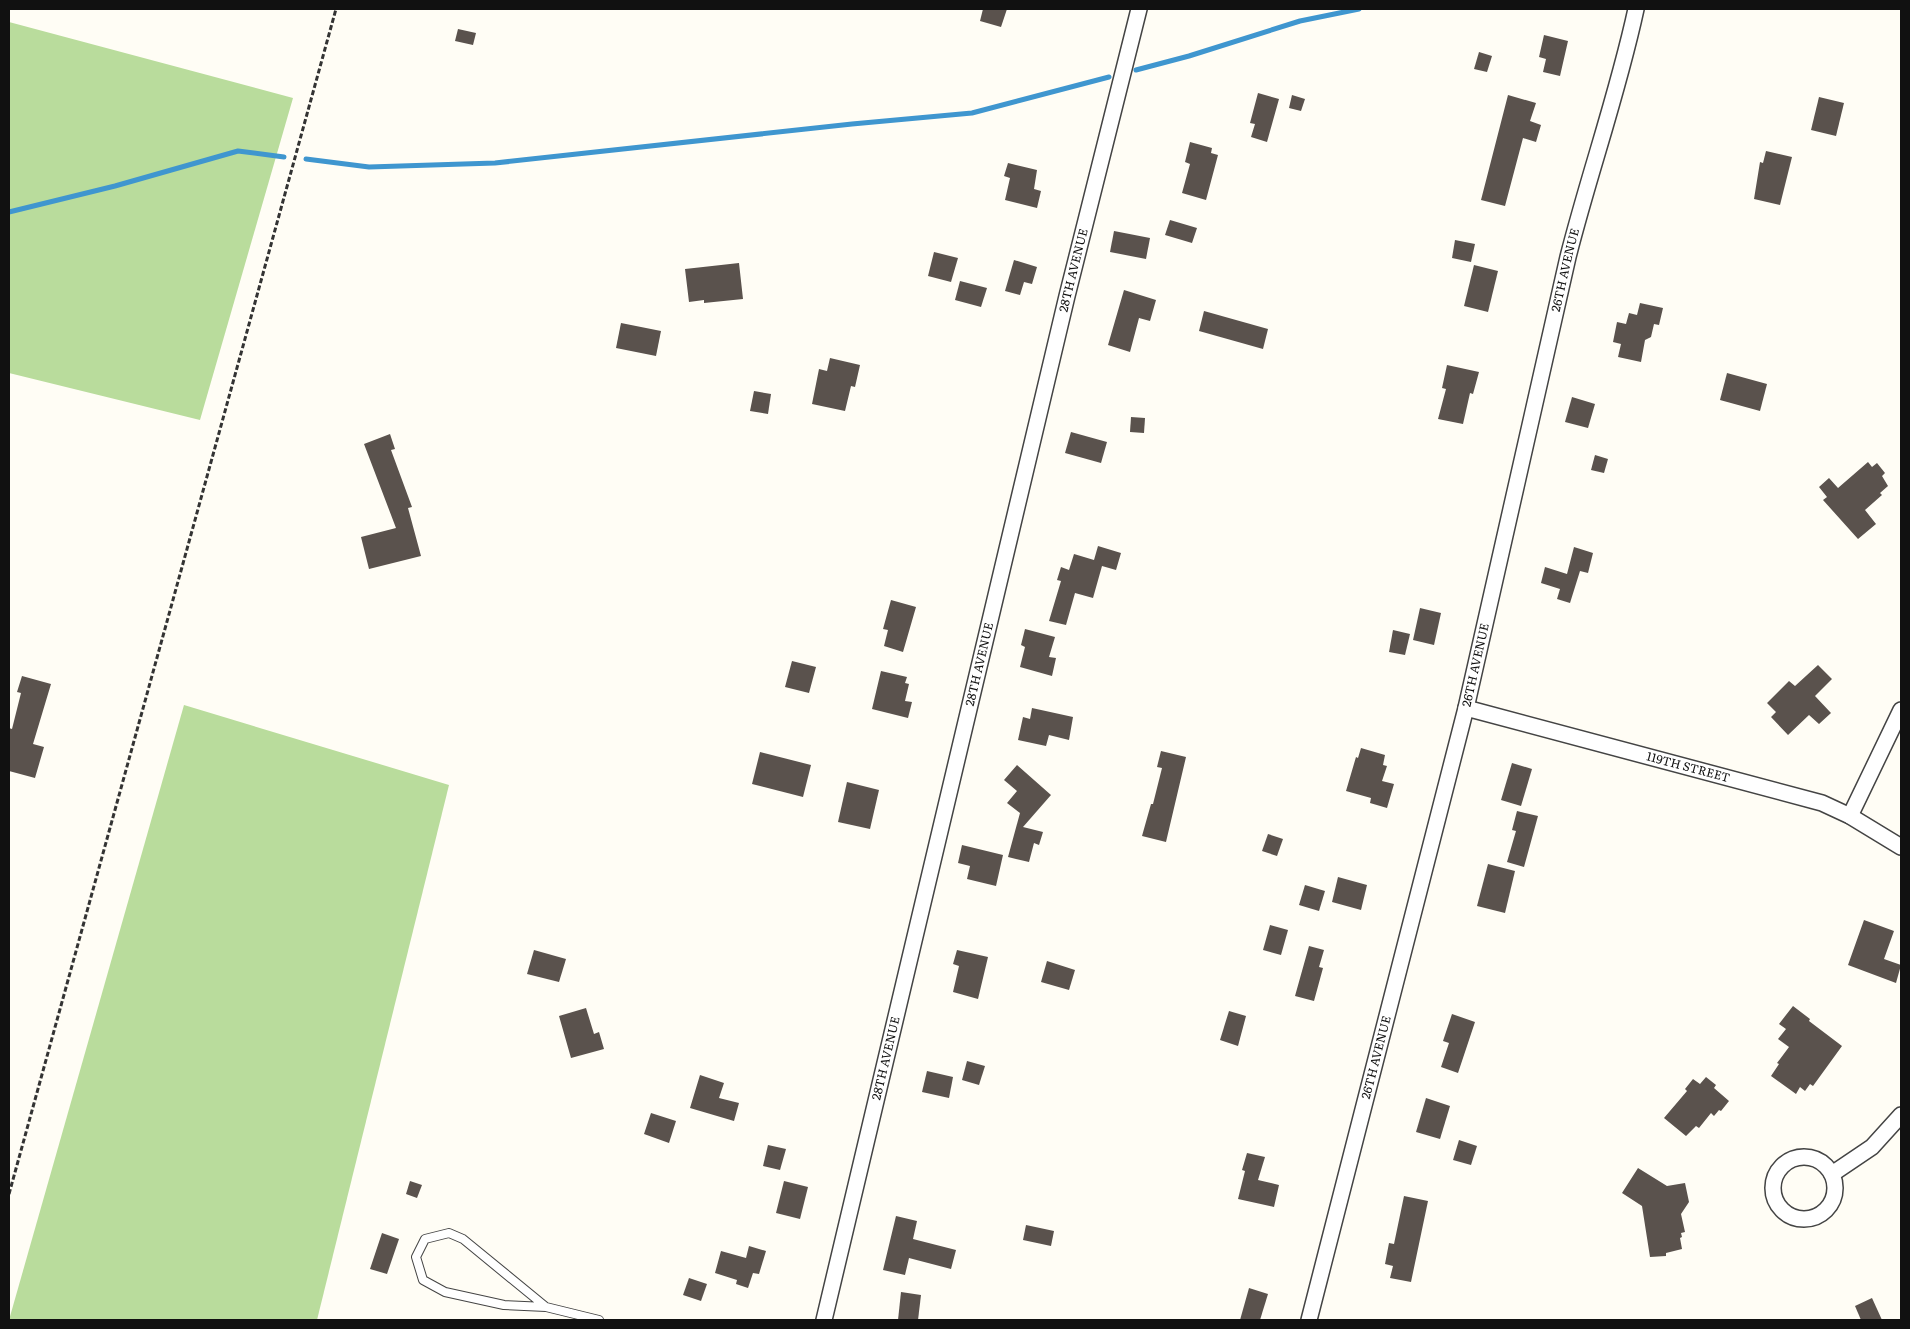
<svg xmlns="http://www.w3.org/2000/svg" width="1910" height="1329" font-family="Literata,serif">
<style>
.forest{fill:#b9dc9c}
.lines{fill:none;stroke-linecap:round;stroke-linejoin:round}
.stream{stroke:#3f96cf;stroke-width:5}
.building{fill:#5a524d}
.service-casing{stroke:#444;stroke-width:10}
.minor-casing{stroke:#444;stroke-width:18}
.path{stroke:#333;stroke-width:3;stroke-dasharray:5 2.5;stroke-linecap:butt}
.service{stroke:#fff;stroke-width:8}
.minor{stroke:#fff;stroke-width:15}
.labels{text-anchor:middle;stroke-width:5;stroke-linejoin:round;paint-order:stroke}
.street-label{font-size:12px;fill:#111;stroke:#fff}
</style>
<rect width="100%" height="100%" fill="#fffdf5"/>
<g class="forest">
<path d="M9,22L293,98L200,420L9,373Z"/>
<path d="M184,705L449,785L317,1320H9Z"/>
</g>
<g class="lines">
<g class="stream">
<path d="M1136,70L1189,56L1300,21L1359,9"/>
<path d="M306,159L369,167L495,163L852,124L972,113L1109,77"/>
<path d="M9,212L115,186L238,151L284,157"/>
</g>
</g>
<g class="building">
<path d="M983,9H1007L1001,27L980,21Z"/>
<path d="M458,29L476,33L473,45L455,41Z"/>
<path d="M1544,35L1568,41L1560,76L1543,72L1546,59L1539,57Z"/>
<path d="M1479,52L1492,56L1487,72L1474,69Z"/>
<path d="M1258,93L1279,99L1267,142L1251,137L1255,124L1250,123Z"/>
<path d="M1292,95L1305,99L1301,111L1289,108Z"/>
<path d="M1508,95L1536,103L1530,121L1541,125L1536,142L1523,138L1505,206L1481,200Z"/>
<path d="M1819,97L1844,103L1836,136L1811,130Z"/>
<path d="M1190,142L1212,148L1211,153L1218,155L1206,200L1182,193L1190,164L1185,162Z"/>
<path d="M1766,151L1792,157L1780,205L1754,199L1760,162L1763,163Z"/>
<path d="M1008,163L1037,170L1034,189L1041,191L1037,208L1005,200L1010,178L1004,176Z"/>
<path d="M1170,220L1197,228L1192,243L1165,235Z"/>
<path d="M1114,231L1150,238L1146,259L1110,252Z"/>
<path d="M1455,240L1475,244L1471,262L1452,258Z"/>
<path d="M934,252L958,258L951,282L928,276Z"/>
<path d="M1014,260L1037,267L1032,284L1024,282L1020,295L1005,291Z"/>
<path d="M739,263L743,299L704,303V300L689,302L685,269Z"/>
<path d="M1474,265L1498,271L1488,312L1464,306Z"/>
<path d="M960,281L987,288L981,307L955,300Z"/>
<path d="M1124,290L1156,300L1150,321L1139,318L1130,352L1108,345Z"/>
<path d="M1640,303L1663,308L1659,325L1654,324L1651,337L1645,340L1641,362L1618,357L1621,344L1613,342L1617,322L1626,324L1629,313L1637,315Z"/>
<path d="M1204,311L1268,329L1263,349L1199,331Z"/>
<path d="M621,323L661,331L656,356L616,348Z"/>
<path d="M830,358L860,365L855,387L851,386L845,411L812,404L819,369L827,371Z"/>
<path d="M1447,365L1479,372L1473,394L1470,393L1463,424L1438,419L1446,389L1442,388Z"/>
<path d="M1727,373L1767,384L1760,411L1720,400Z"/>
<path d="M754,391L771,394L768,414L750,411Z"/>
<path d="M1572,397L1595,404L1588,428L1565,422Z"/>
<path d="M1131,417L1145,418L1144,433L1130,432Z"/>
<path d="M1071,432L1107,442L1101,463L1065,453Z"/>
<path d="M390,434L395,449L391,450L412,507L408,508L421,556L369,569L361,537L396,528L364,444Z"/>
<path d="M1595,455L1608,459L1604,473L1591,470Z"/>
<path d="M1868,462L1872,467L1877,463L1885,473L1882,476L1888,486L1880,493L1882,495L1865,510L1876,524L1858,539L1823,500L1827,497L1819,487L1829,478L1838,488Z"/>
<path d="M1098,546L1121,553L1116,570L1102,566L1093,598L1075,593L1066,625L1049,621L1061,581L1057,580L1061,567L1069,570L1074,554L1094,560Z"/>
<path d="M1574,547L1593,553L1588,573L1580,571L1570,603L1557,599L1560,589L1541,583L1545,567L1567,574Z"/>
<path d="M891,600L916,607L903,652L884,646L888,630L883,629Z"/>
<path d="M1420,608L1441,613L1434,645L1413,640Z"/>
<path d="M1025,629L1055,637L1049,657L1056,658L1052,676L1020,667L1025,647L1021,645Z"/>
<path d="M1393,630L1410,634L1405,655L1389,652Z"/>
<path d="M792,661L816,667L809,693L785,687Z"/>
<path d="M1818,665L1832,679L1815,696L1831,713L1819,724L1809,715L1788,735L1771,717L1776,712L1767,703L1789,681L1795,686Z"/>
<path d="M881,671L907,677L905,683L909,684L905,701L912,702L908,718L872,709Z"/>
<path d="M22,676L51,684L33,744L44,747L35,778L9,771V728L12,729L21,693L17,692Z"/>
<path d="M1032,708L1073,717L1069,740L1049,735L1046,746L1018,740L1023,717L1030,719Z"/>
<path d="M1361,748L1385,755L1383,765L1387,766L1382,781L1394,784L1387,808L1370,803L1371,798L1346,791L1356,757L1358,758Z"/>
<path d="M1161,751L1186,757L1166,842L1142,836L1151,804H1153L1162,768L1157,767Z"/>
<path d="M760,752L811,765L803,797L752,784Z"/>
<path d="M1512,763L1532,769L1521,806L1501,800Z"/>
<path d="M1017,765L1051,795L1023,827L1043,832L1039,845L1034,843L1029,862L1008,857L1020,813L1007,803L1017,791L1004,780Z"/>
<path d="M847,782L879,790L870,829L838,822Z"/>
<path d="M1517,811L1538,816L1524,867L1507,862L1516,831L1512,830Z"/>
<path d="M1268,834L1283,839L1277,856L1262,851Z"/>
<path d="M962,845L1003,855L996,886L967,879L970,866L958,863Z"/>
<path d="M1488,864L1515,871L1505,913L1477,906Z"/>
<path d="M1338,877L1367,885L1361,910L1332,902Z"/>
<path d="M1305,885L1325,891L1319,911L1299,905Z"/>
<path d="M1864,920L1894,931L1884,959L1901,965L1896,983L1848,965Z"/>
<path d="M1270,925L1288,930L1281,955L1263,950Z"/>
<path d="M1309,946L1324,950L1319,967L1323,968L1314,1001L1295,996Z"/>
<path d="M534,950L566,959L559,982L527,974Z"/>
<path d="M957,950L988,957L978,999L953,992L959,966L953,964Z"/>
<path d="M1047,961L1075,970L1069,990L1041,982Z"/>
<path d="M1793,1006L1810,1019L1809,1021L1842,1046L1813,1086L1810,1084L1805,1091L1800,1087L1796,1094L1771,1076L1779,1064L1777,1063L1789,1047L1778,1039L1786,1029L1779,1024Z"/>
<path d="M586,1008L594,1034L599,1032L604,1049L571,1058L559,1016Z"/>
<path d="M1229,1011L1246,1016L1238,1046L1220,1040Z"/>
<path d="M1452,1014L1475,1022L1458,1073L1441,1067L1449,1043L1443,1041Z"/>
<path d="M967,1061L985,1066L979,1085L962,1080Z"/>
<path d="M927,1071L953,1077L949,1098L922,1092Z"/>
<path d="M700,1075L724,1083L719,1098L739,1103L734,1121L690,1108Z"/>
<path d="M1706,1077L1716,1085L1714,1088L1729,1101L1721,1111L1719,1110L1714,1116L1711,1113L1699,1128L1696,1126L1686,1136L1664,1118L1687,1091L1685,1089L1693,1079L1700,1084Z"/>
<path d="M1426,1098L1450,1106L1440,1139L1416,1132Z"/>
<path d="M651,1113L676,1121L669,1143L644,1134Z"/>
<path d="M1459,1140L1477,1146L1471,1165L1453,1160Z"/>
<path d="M768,1145L786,1149L780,1170L763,1166Z"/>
<path d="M1247,1153L1265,1157L1258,1180L1279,1185L1274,1207L1238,1199L1245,1171L1242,1170Z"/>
<path d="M1638,1168L1667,1186L1685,1183L1689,1202L1681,1214L1685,1232L1681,1233L1682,1237L1680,1238L1682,1249L1666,1253V1256L1650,1257L1642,1206L1622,1193Z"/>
<path d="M410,1181L422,1185L417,1198L406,1194Z"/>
<path d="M784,1181L808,1187L800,1219L776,1213Z"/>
<path d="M1404,1196L1428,1201L1411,1282L1390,1278L1393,1266L1385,1264L1389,1243L1394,1244Z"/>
<path d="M896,1216L917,1221L913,1239L956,1250L951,1269L909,1258L905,1275L883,1270Z"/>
<path d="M1026,1225L1054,1231L1051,1246L1023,1240Z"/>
<path d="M382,1233L399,1239L387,1274L370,1269Z"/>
<path d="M749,1246L766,1251L759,1274L753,1273L748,1288L736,1284L737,1280L715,1273L721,1251L746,1258Z"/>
<path d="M689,1278L707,1284L701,1301L683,1295Z"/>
<path d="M1249,1288L1268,1294L1260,1320H1240Z"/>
<path d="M901,1292L921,1295L918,1320H898Z"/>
<path d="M1872,1298L1882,1320H1861L1855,1306Z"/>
</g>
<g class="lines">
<g class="service-casing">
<path id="service" d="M546,1307L463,1239L449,1233L425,1239L416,1257L423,1280L445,1292L504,1305L546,1307L599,1320"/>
</g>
<g class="minor-casing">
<g id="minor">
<path id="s1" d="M1466,708L1822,803L1850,816L1901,847"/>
<path d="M1850,816L1901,710"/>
<circle cx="1804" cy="1188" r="31"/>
<path d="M1832,1174L1872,1147L1901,1115"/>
<path id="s2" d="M824,1320L1067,296L1139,9"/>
<path id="s3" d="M1309,1320L1466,708L1568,257C1589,174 1618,93 1636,9"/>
</g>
</g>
<path class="path" d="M9,1194L336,9"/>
<use href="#service" class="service"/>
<use href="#minor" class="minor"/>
</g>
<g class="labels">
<g class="street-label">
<text dy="4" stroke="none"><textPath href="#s2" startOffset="1079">28TH AVENUE</textPath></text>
<text dy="4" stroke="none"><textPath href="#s3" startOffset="1081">26TH AVENUE</textPath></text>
<text dy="4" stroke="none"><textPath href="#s2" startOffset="674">28TH AVENUE</textPath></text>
<text dy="4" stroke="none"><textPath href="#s3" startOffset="676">26TH AVENUE</textPath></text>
<text dy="4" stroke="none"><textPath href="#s1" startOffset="230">119TH STREET</textPath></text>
<text dy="4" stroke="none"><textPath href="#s2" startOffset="269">28TH AVENUE</textPath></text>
<text dy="4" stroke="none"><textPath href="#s3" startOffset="271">26TH AVENUE</textPath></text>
</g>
</g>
<rect width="1910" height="1329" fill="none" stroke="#111111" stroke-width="20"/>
</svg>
